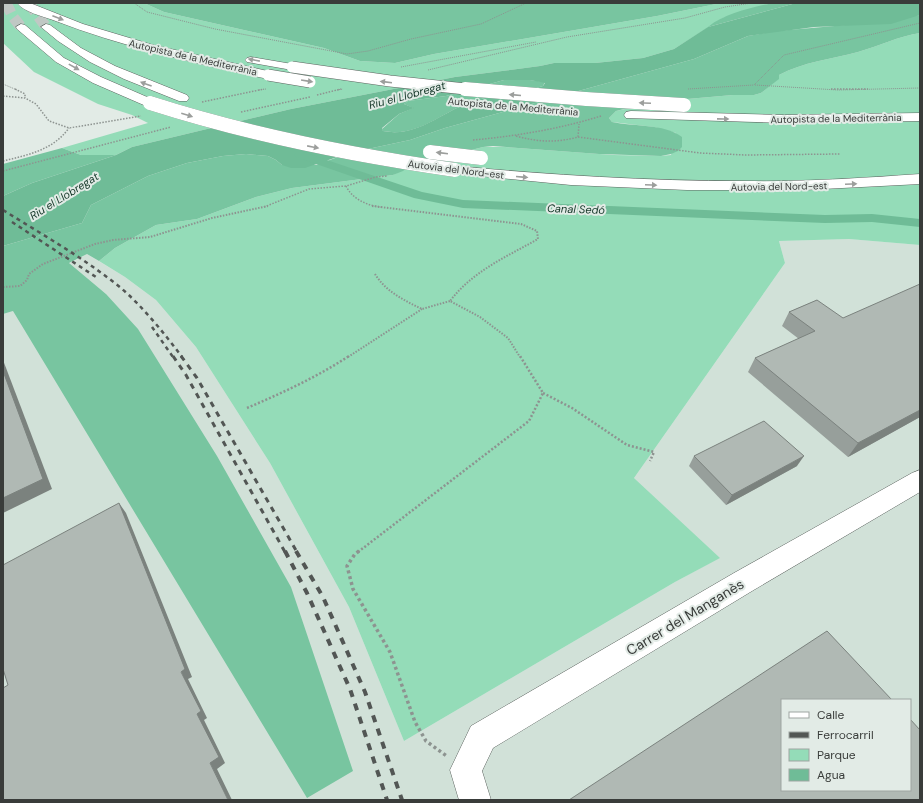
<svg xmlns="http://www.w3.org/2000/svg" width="923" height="803" font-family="'DM Sans',sans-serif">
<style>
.built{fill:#d1e1d8;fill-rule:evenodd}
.green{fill:#94dcb8}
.forest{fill:#78c5a0}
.water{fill:#6fbc97;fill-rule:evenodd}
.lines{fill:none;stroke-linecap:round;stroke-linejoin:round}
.canal{fill:#6fbc97;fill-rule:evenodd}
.highway-tunnel{stroke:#c0c8c4;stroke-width:11;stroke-dasharray:11 5.5;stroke-linecap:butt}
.minor-casing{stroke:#5d6460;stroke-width:1}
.highway-casing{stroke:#5d6460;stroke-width:1}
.path-far4{stroke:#8d9390;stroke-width:1;stroke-dasharray:1 1;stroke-linecap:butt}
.path-far3{stroke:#8d9390;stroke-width:1.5;stroke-dasharray:1.5 1.5;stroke-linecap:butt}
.path-far2{stroke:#8d9390;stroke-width:2;stroke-dasharray:1.5 1.5;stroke-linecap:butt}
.path-far1{stroke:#8d9390;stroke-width:2.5;stroke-dasharray:2 2;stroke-linecap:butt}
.path{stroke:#8d9390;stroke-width:3.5;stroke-dasharray:3 3;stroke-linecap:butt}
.minor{fill:#fff;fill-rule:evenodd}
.highway{fill:#fff;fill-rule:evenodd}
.rail-far2{stroke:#525654;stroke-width:2.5;stroke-dasharray:4 4;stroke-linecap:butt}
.rail-far1{stroke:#525654;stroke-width:3;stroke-dasharray:5.5 5.5;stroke-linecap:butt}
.rail{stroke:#525654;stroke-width:4;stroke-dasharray:7 7;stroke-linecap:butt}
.highway-bridge-far1-casing{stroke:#5d6460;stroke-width:12;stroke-linecap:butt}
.highway-bridge-casing{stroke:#5d6460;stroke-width:14;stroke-linecap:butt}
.highway-bridge-far1{stroke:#fff;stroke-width:11}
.highway-bridge{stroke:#fff;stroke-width:14}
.wall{fill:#979f9b}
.shaded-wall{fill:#7b827e}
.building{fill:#b0b9b4;stroke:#7b827e}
.oneway{fill:#9c9e9c}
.labels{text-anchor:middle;stroke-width:4;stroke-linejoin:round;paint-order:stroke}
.far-street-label{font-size:10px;fill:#393c3a;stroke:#e2ebe6}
.far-water-label{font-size:11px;font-style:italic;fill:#123526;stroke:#e2ebe6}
.near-street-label{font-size:14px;fill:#393c3a;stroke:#e2ebe6}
</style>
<rect width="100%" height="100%" fill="#e2ebe6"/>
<path class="built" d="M849,239L920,245V800H3V314L13,311L106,294L69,264L87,254L125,277L156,300L196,347L270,463L349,607L404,741L675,582L719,558L634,478L785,263L779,241ZM782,700H910V790H782Z"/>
<g class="green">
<path d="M3,3H144L164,12L324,48L360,61L395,63L434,54L657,16L721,3H772L723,18L674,49L643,58L595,63H554L540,66L455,77L291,109L132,147L116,155H81L62,148L148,123L132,115L98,104L34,72L3,43Z"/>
<path d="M920,33V245L849,239L779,241L785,263L634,478L720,558L675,582L404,741L349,607L270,463L196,347L156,300L125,277L99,261L115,248L156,225L197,219L256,197L292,188L393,175L409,166L483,147H505L613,155L661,156L671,155L676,133L654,127L612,122L609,118L616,111L625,109L687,99L733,95H754L761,93L778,79L779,75C803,62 832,59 858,52C879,46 899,36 920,33Z"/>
</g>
<g class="forest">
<path d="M144,3H721L657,16L434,54L395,63L360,61L324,48L164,12Z"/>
<path d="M772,3H796L708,27C725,13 751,8 772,3Z"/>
<path d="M920,15V33C899,36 879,46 858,52C832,59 803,62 779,75V79L761,93L754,95H733L687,99L624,109L616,111L609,118L612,122C634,127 663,123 682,137V147L678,151L671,154L661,156L599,154L493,146L483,147L409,166L403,171L393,175L292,188L256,197L197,219L156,225L115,248L99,261L87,254L69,263L106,294L138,329L217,456L291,587L353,771L307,798L13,311L3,314V246L82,223L91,205L148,176L187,163L223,156L246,154L268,156L276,160L282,165H316L349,153L410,140L445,128L694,59L748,36L777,31L846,25Z"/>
<path d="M504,80H530L545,82L543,86C521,93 497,94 474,101C442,111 419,138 383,131L382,129L399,114L413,108L404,104L408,101L446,96Z"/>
<path d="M62,148L81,155H116L32,183L3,196V164Z"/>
</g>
<path class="water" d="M796,3H920V15L891,24L814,27L748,36L694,59L445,128L410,140L349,153L305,168H291L282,165L276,160L268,156L246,154L223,156L187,163L148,176L91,205L82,223L3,246V196L32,183L116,155L132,147L291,109L455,77L540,66L554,63H595L643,58L674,49L708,27ZM504,80H530L545,83L543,86C521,93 497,94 474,101C442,111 418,138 383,131L382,128L399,114L414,108L404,104L408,101L446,96Z"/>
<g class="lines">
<path class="canal" d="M300,151L422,192L463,200L825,215L872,214L920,219V227L872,222L825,223L463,208L414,198L296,157L294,155L296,153Z"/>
<g class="highway-tunnel">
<path d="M6,3L13,17L21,27"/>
<path d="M29,3L46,27"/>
</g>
<g class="minor-casing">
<path id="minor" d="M920,470V492L752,591L493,748L482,771L491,800H459L450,770L471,726L734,573L912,473Z"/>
</g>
<g class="highway-casing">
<g id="highway">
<path d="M17,3H30L83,24L153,45L272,72L274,75L272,78L268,79C195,63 123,47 53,20C42,16 24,12 17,3Z"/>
<path d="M21,24L25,25L64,58L101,77L154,100L156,103L154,106H146L93,83L56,62L17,29L16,27Z"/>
<path d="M46,24L50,25L81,48L115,66L187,95L189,98L187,101H179L124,79L90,62L58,41L41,27Z"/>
<path d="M251,57L292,64L296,65L298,67L296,69L292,70L247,62L245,60L247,58Z"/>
<path d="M631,111L784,115L920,113V121L784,123L626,118L624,115L626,112Z"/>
<path d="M455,166C551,175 648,181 745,181C803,182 862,178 920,174V184L803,190H687L571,185L450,173L448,170L450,167Z"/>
</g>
</g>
<g class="path-far4">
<path d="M134,3L147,12L215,29L347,54L368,51L411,39L481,24L526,3"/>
<path d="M401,67L536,42"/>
<path d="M428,70L567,37L685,18L725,7L752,3"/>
<path d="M3,84L17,90"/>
<path d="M755,85L838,90L920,88"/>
<path d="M688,89L754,85L784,55L920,23"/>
<path d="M259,90L266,89"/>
<path d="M337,90L343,89"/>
</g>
<g class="path-far3">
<path d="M15,89L25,94V98"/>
<path d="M831,89H868"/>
<path d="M317,95L341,89"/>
<path d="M3,96L25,98L36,104L49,121L69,128L141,116"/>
<path d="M202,102L264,89"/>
<path d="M241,112L310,97"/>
<path d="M516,136C537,142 557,143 578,137L579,124"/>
<path d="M578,137L700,153L746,155L840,154"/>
<path d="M473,140C517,136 559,129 601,116"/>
<path d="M3,161C28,155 53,150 69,128"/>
<path d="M3,171L171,127"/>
<path d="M346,186C352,199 368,206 381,207"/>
<path d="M264,207L309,189L346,186L376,177L388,176"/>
</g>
<g class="path-far2">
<path d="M372,206L521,224L537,231L538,239C506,257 473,271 450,301L480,317L508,338L520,357"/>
<path d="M375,274C385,291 405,301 422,309L450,301"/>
<path d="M3,287L20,286L27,280L29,274L43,264L95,244L113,240L150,237L212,218L268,206"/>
<path d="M348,357L422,309"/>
</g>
<g class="path-far1">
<path d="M543,393L572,408L627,445L654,452L650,461"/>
<path d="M247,408C282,393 317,377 349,356"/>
<path d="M358,552L529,421L543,393L520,356"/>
</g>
<path class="path" d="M359,551L355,554L347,566L353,589L390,652L415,722L426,741L448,757"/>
<use href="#minor" class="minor"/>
<use href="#highway" class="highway"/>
<g class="rail-far2">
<path d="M3,210C43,235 84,258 121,288C142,306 165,334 182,357"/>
<path d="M12,222L99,279"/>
<path d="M152,327L173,357"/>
</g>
<g class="rail-far1">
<path d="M173,356L186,375L285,552"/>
<path d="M181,356L197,378L297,552"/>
</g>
<g class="rail">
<path d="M285,551L307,593L350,689L387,800"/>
<path d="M296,551L323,597L365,692L402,800"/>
</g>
<g class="highway-bridge-far1-casing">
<g id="highway-bridge-far1">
<path d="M292,67L390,81L475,90"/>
<path d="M268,75L310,82"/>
</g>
</g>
<g class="highway-bridge-casing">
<g id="highway-bridge">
<path d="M465,89L586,99L684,105"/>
<path d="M150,103C250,135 351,155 455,170"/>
<path d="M430,152L481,158"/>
</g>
</g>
<use href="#highway-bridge-far1" class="highway-bridge-far1"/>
<use href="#highway-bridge" class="highway-bridge"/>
</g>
<g class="wall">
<path d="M817,300L920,417L848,457L748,372L755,358L799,339L782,326L789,312Z"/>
<path d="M694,456L797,466L726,505L689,466Z"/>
</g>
<g class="shaded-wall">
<path d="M3,360L52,489L3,513Z"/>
<path d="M920,410V417L848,457L858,443Z"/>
<path d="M804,456L797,466L726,505L732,495Z"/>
<path d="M119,503L126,513L192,677L188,679L207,718L204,720L225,763L217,769L232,800H228L210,763L197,714Z"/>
</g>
<g class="building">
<path d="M920,284V410L858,443L755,358L815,331L789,312L817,300L843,318Z"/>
<path d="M3,371L43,479L3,498Z"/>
<path d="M764,421L804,456L732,495L694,456Z"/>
<path d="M119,503L185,669L181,672L201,711L197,714L219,757L210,763L228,800H3V688L8,685L3,669V565Z"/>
<path d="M827,631L892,700H782V790H910V719L920,730V800H569Z"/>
</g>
<defs><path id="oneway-solid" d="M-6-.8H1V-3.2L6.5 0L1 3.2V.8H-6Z"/></defs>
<g class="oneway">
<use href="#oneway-solid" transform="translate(58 18) rotate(21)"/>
<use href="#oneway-solid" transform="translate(254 60) rotate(-169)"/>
<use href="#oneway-solid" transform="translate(74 67) rotate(29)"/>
<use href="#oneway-solid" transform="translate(307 81) rotate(9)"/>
<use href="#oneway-solid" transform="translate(386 82) rotate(-173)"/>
<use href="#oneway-solid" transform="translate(146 84) rotate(-160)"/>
<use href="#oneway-solid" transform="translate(515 95) rotate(-175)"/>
<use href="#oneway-solid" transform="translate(645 103) rotate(-177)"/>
<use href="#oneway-solid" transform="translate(187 115) rotate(17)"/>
<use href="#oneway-solid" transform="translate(723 119) rotate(1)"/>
<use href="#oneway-solid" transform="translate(313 147) rotate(11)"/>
<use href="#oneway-solid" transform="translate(442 153) rotate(-173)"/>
<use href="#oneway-solid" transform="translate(522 177) rotate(5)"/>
<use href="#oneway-solid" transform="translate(851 184) rotate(-3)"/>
<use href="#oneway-solid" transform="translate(651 185) rotate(2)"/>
</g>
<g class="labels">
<g class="far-street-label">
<text transform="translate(193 57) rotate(13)" y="4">Autopista de la Mediterrània</text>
<text transform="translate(513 106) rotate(5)" y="4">Autopista de la Mediterrània</text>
<text transform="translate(836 118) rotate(-1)" y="4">Autopista de la Mediterrània</text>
<text transform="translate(456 169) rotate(7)" y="4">Autovia del Nord-est</text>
<text transform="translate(779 186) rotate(-1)" y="4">Autovia del Nord-est</text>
</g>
<g class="far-water-label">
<text transform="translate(407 95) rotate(-15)" y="4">Riu el Llobregat</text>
<text transform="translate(64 196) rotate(-32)" y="4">Riu el Llobregat</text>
<text transform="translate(576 209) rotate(2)" y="4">Canal Sedó</text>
</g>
<g class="near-street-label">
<text transform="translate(685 617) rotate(-31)" y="5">Carrer del Manganès</text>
</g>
</g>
<rect width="923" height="803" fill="none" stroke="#393c3a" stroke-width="8"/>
<rect x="781" y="699" width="130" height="92" fill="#e2ebe6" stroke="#9ea5a1"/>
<rect x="789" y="712" width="20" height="6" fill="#ffffff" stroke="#9ea5a1"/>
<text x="817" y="719" font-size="12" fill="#393c3a">Calle</text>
<rect x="789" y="732" width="20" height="6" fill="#525654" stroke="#9ea5a1"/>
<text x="817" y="739" font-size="12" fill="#393c3a">Ferrocarril</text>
<rect x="789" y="749" width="20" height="12" fill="#94dcb8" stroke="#9ea5a1"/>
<text x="817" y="759" font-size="12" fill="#393c3a">Parque</text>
<rect x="789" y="769" width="20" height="12" fill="#6fbc97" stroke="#9ea5a1"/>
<text x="817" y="779" font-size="12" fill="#393c3a">Agua</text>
</svg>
